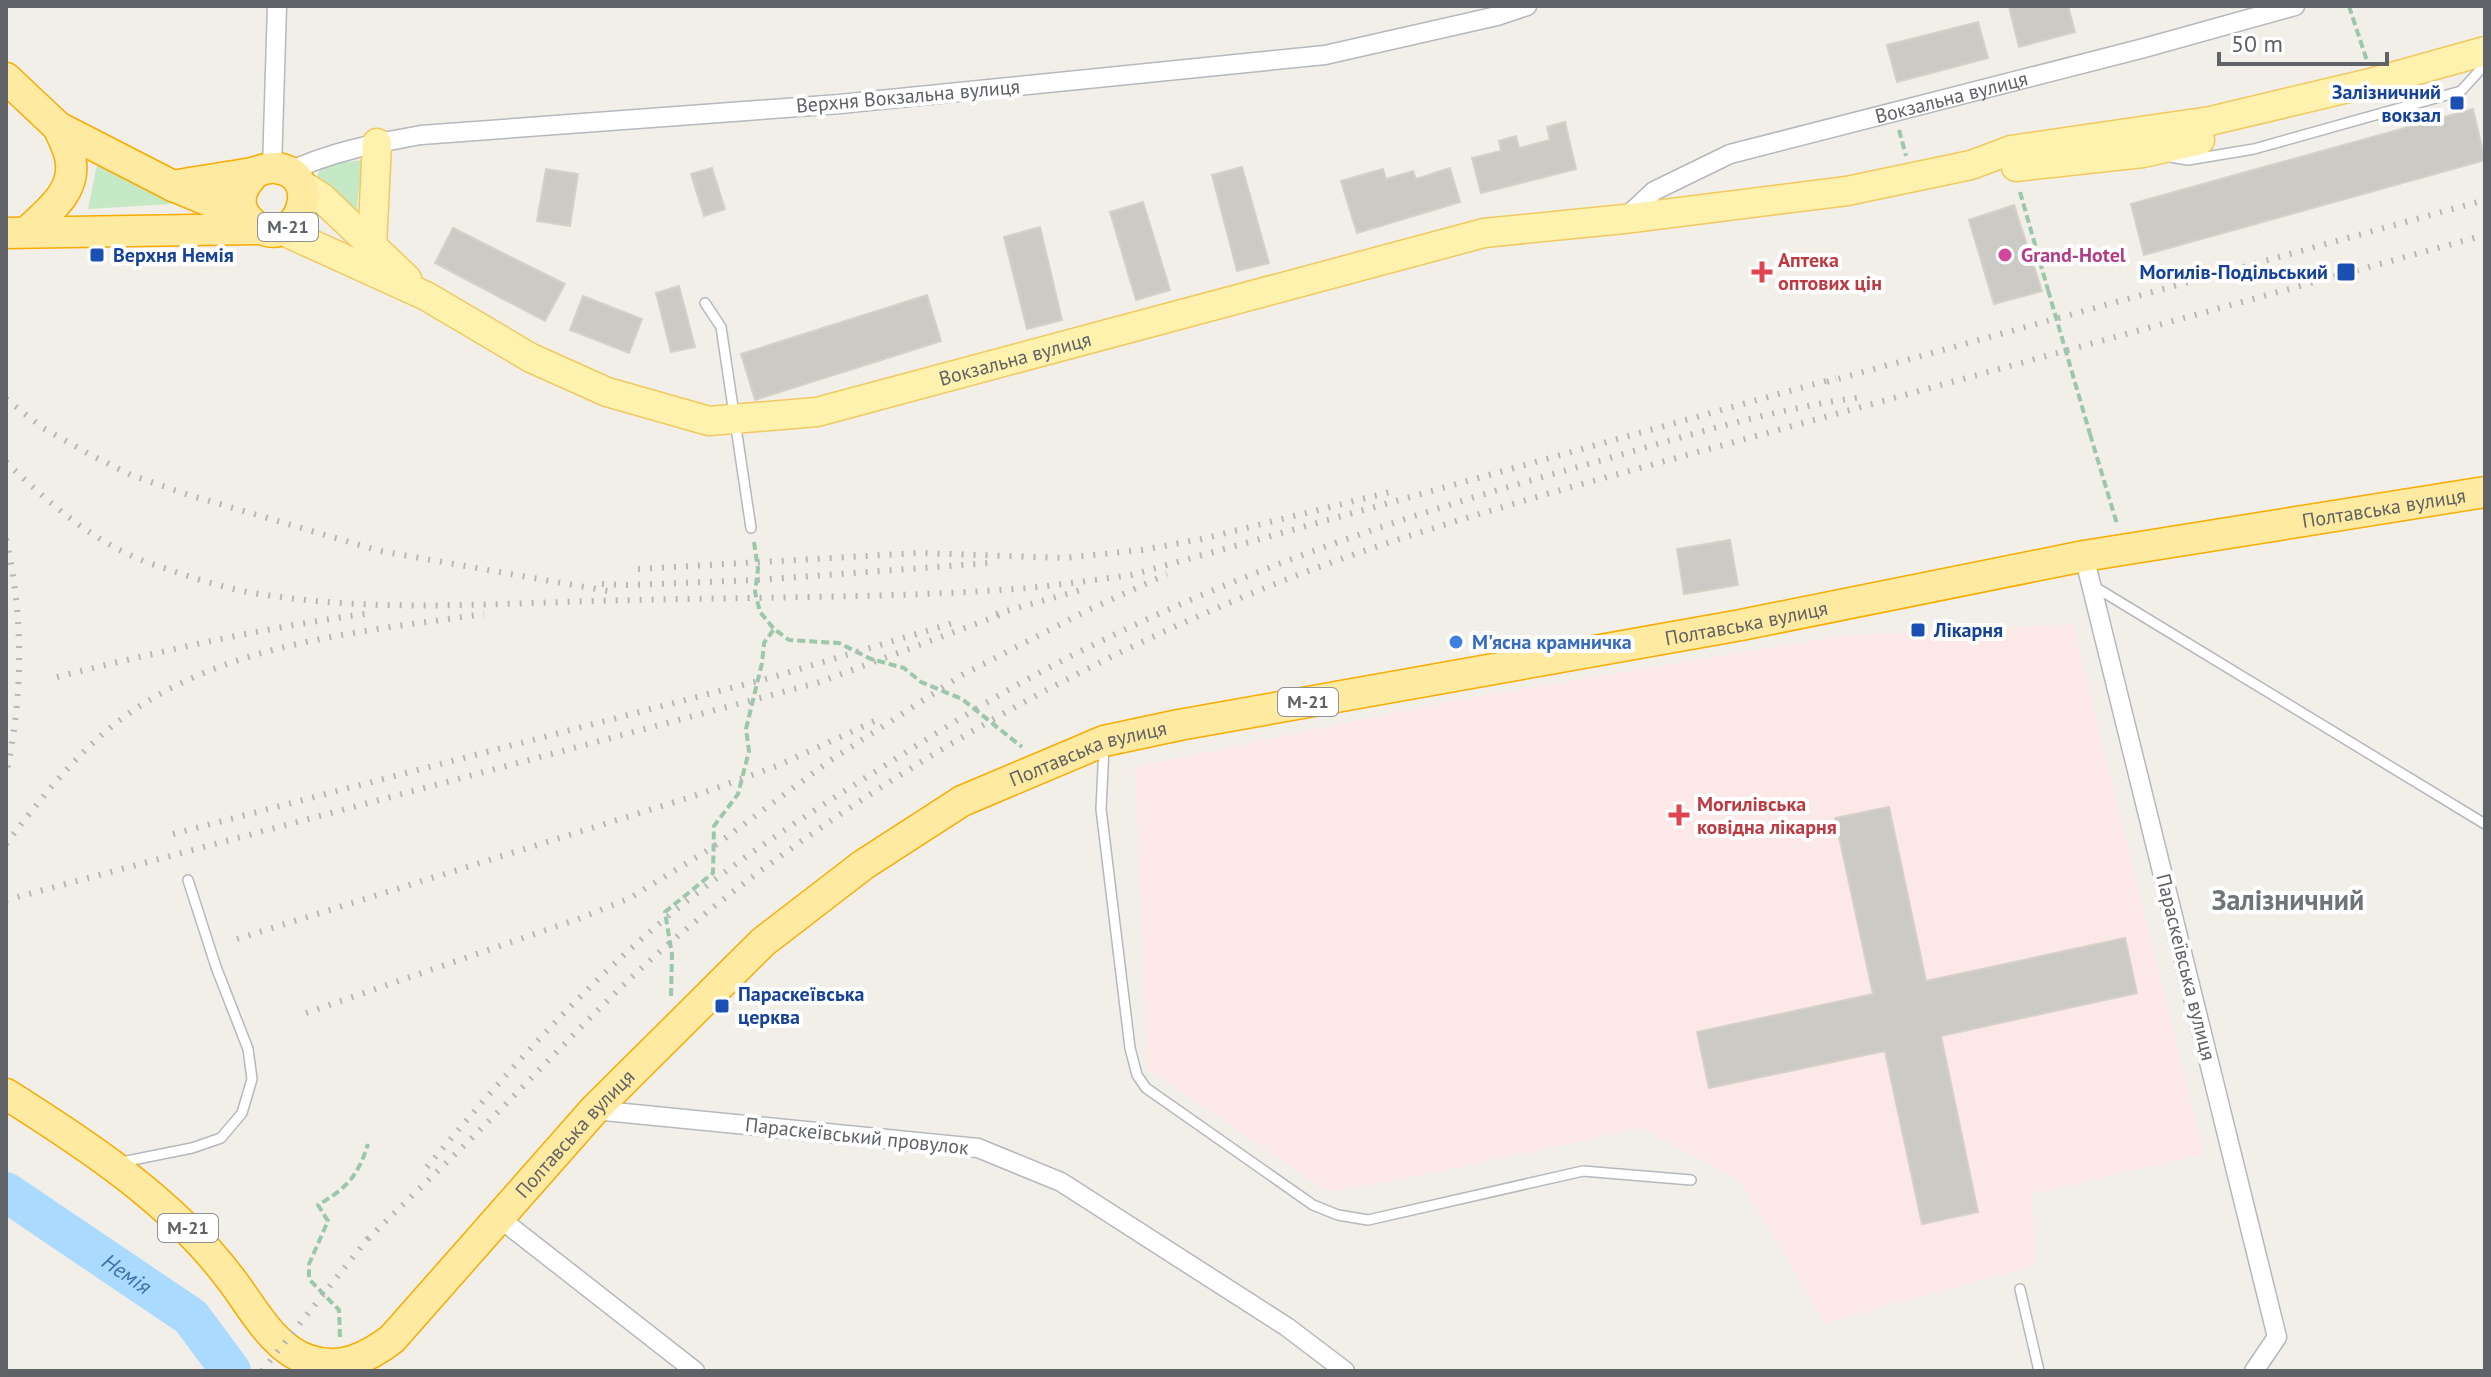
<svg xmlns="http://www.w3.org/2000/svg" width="2491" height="1377" font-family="'PT Sans',sans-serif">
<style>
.medical{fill:#fce8e6}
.green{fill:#c5e8c5}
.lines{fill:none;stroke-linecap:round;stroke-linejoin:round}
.river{stroke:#aadaff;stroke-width:40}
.building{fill:#cccac5;stroke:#d6d1c6;stroke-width:2}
.service-casing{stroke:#b5b8bc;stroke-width:12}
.minor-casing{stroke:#b5b8bc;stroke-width:21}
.primary-casing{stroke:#f2c960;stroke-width:31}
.trunk-casing{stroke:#f9ab00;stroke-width:33}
.path{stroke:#9cc7a9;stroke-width:4;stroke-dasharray:8 4;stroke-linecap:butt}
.service{stroke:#fff;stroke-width:9}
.minor{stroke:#fff;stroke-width:18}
.primary{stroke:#fff2af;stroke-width:28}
.trunk{stroke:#feeaa1;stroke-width:30}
.rail{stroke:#b6b7b8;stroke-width:6;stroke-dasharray:2 10;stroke-linecap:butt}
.path-bridge{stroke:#9cc7a9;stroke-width:4;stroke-dasharray:8 4;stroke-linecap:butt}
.transit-dot{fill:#1a4fb4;stroke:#fff;stroke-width:3}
.hotel-dot{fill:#d1479c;stroke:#fff;stroke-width:3}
.health-dot{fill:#e0444e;stroke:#fff;stroke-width:3}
.shop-dot{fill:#3f7fe0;stroke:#fff;stroke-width:3}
.labels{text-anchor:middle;stroke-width:8;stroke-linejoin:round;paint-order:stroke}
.shield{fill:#fff;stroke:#8f9295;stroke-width:2}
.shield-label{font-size:18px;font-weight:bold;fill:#5f6368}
.transit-label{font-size:20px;font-weight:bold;fill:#164399;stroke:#fff;text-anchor:start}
.street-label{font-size:20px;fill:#5f6368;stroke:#fff}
.hotel-label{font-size:20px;font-weight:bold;fill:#b23c85;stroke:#fff;text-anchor:start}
.health-label{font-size:20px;font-weight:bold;fill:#be3a42;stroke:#fff;text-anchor:start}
.shop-label{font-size:20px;font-weight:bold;fill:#366cbe;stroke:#fff;text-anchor:start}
.water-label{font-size:22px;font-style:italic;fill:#4174aa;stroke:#fff}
.district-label{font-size:28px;font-weight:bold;fill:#70757a;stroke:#fff}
</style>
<rect width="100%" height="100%" fill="#f1efe8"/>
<path class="medical" d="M2073,624L2204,1154L2031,1194L2037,1265L1825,1323L1740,1181L1641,1128L1444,1171L1329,1192L1147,1069L1135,767L1455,700L1839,636Z"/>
<g class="green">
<path d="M362,160L356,217L316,178L323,165Z"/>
<path d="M97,165L188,203L88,209Z"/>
</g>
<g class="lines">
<path class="river" id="s1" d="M6,1192L191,1317L231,1371"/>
</g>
<g class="building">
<path d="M2068,6L2075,32L2019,47L2009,7Z"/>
<path d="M1978,22L1988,58L1897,82L1887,45Z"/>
<path d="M2473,109L2485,160L2144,255L2131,204Z"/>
<path d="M1565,122L1576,169L1481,193L1472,158L1501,151L1499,141L1516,136L1519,148L1550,140L1547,127Z"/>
<path d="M1242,167L1269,263L1237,271L1212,175Z"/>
<path d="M712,168L725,209L704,216L691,174Z"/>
<path d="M1450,168L1460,202L1357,233L1341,181L1383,169L1386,179L1413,171L1416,179Z"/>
<path d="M546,169L578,174L570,226L537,221Z"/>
<path d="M1143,202L1170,290L1136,300L1110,212Z"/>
<path d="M2014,205L2042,291L1994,304L1969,220Z"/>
<path d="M1040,227L1062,320L1027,329L1004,237Z"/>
<path d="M453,228L565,284L545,321L435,263Z"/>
<path d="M679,286L695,347L671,352L656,293Z"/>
<path d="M927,295L941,341L755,400L741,354Z"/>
<path d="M583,296L642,319L629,353L570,330Z"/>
<path d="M1730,540L1738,585L1684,594L1677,549Z"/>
<path d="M1889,807L1926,981L2125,938L2137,993L1941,1036L1978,1212L1922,1224L1885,1051L1709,1088L1697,1032L1873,994L1835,818Z"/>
</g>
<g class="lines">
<g class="service-casing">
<g id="service">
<path d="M2170,157L2188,160L2254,149L2461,91L2481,69"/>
<path d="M705,303L721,327L751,528"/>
<path d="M2095,587L2485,824"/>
<path d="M1104,747L1101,809L1130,1048L1137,1075L1146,1088L1313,1205L1338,1215L1368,1220L1583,1171L1691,1180"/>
<path d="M122,1162L192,1148L221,1138L242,1113L252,1079L248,1049L216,967L188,880"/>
<path d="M2020,1289L2039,1371"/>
</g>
</g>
<g class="minor-casing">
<g id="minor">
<path d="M272,168L277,6"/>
<path d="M288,172C330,152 376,143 421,135L840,104L1325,55L1497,16L1527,6"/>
<path id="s2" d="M1624,219L1654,191L1730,154L2144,48L2295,6"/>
<path d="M2084,556L2277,1337L2254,1371"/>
<path d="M594,1110L978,1148L1061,1182L1287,1327L1345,1371"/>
<path d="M498,1217L695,1371"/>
</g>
</g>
<g class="primary-casing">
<g id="primary">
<path d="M2016,167L2143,153L2200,140"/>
<path d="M299,183L321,197L407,279"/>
<path id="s3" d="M281,230L426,296L531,358L607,392L709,421L817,412L1484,233L1624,219L1847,191L1971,165L2011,150L2210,121L2374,82L2485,51"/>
<path d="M372,246L377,143"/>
</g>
</g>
<g class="trunk-casing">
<g id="trunk">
<path d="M6,78L58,127L173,186L214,203L241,208"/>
<path d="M173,186C199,181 225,178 252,173C260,171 267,167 276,168C326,174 299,251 258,227C251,223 245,217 242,209C237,194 246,182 256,172"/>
<path d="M28,231C49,211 78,190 70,157C68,147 62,136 58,127"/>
<path d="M6,233L260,229"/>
<path id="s4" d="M6,1094C87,1145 172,1201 230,1278C252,1306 272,1348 308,1360C340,1371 367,1358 392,1339L594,1110L763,942L863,865L962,801L1104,741L1179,725L1741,625L2084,556L2485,492"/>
</g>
</g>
<g class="path">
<path d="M2349,6L2367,61"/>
<path d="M1899,130L1906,156"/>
<path d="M2020,192L2048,290"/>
<path d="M2090,434L2117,524"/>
<path d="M754,542L758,569L755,592L760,612L774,629L789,640L839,643L871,659L904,668L921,682L962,699L1022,747"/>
<path d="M671,996L672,955L665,912L713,873L714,826L738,794L749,751L746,729L762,663L764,643L774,629"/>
<path d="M340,1337L339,1310L309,1279V1264L328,1221L318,1205C347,1188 358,1176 368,1144"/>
</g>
<use href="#service" class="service"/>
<use href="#minor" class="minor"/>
<use href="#primary" class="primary"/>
<use href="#trunk" class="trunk"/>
<g class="rail">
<path d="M1827,382L2485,200"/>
<path d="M6,399L43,428L89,454L131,475L189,495L380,551L613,592"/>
<path d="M6,462C49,503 97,546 155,565C185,575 216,586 248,592C376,615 506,602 635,600C762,597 889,598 1016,589C1054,586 1093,580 1131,575L1836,378"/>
<path d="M6,539C24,618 23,696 6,775"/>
<path d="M638,569L919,553L1065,558L1142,550L1202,539L1398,490"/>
<path d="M602,584L629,585L757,580L989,563"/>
<path d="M996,614L1081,590"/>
<path d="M57,677C161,651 266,627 372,613"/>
<path d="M173,834L773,677L953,623"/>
<path d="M6,844C39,801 73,757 116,723C219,643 359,632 484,614"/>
<path d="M6,900L820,682L1005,613"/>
<path d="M237,939L694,796L777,766L877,720"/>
<path d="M306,1013L578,919L630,898L713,847L831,760L962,675L1086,611L1167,574"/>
<path d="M427,1167C495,1086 565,1006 645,936C711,878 787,827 862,780C916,746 970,711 1026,680C1197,586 1384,521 1571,469C1667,442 1763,410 1863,397"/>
<path d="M368,1239C409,1198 451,1159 492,1118C561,1049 624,978 701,917C884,770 1096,651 1316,568C1400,537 1485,512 1571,487L2485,235"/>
<path d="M262,1371L373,1232"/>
</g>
<path class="path-bridge" d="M2048,290L2090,434"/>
</g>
<g class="transit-dot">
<rect x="2449" y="95" width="16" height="16" rx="4"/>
<rect x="89" y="247" width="16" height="16" rx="4"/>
<rect x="2336" y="262" width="20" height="20" rx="4"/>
<rect x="1910" y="622" width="16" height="16" rx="4"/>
<rect x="714" y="998" width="16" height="16" rx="4"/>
</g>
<circle class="hotel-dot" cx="2005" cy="255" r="8"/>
<g class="health-dot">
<path d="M1758 260h8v8h8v8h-8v8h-8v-8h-8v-8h8z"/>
<path d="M1675 803h8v8h8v8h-8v8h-8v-8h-8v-8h8z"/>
</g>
<circle class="shop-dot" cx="1456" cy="642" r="8"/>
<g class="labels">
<g class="shield">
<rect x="258" y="213" width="60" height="28" rx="6"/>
<rect x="1278" y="688" width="60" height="28" rx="6"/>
<rect x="158" y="1214" width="60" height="28" rx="6"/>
</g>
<g class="shield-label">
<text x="288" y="233">М-21</text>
<text x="1308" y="708">М-21</text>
<text x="188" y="1234">М-21</text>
</g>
<g class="transit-label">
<text x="2441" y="99" text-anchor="end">Залізничний<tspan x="2441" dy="23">вокзал</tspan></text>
<text x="113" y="262">Верхня Немія</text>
<text x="2328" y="279" text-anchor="end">Могилів-Подільський</text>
<text x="1934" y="637">Лікарня</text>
<text x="738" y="1001">Параскеївська<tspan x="738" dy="23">церква</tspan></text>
</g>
<g class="street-label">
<text transform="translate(908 96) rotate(-5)" y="7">Верхня Вокзальна вулиця</text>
<text dy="7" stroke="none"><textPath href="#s2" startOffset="354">Вокзальна вулиця</textPath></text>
<text dy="7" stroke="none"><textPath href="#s3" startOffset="784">Вокзальна вулиця</textPath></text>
<text dy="7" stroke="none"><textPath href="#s4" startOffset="2740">Полтавська вулиця</textPath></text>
<text dy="7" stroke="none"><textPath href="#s4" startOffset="2092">Полтавська вулиця</textPath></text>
<text dy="7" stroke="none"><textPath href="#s4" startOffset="1420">Полтавська вулиця</textPath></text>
<text transform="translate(2186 967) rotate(76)" y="7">Параскеївська вулиця</text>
<text dy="7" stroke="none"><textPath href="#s4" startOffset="772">Полтавська вулиця</textPath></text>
<text transform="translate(857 1136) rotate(6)" y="7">Параскеївський провулок</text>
</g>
<g class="hotel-label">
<text x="2021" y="262">Grand-Hotel</text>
</g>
<g class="health-label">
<text x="1778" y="267">Аптека<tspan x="1778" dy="23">оптових цін</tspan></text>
<text x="1697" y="811">Могилівська<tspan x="1697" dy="23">ковідна лікарня</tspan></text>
</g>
<g class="shop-label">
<text x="1472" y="649">М'ясна крамничка</text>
</g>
<g class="water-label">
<text dy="8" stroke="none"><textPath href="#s1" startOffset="146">Немія</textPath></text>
</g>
<g class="district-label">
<text x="2288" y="910">Залізничний</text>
</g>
</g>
<rect width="2491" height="1377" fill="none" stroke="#5f6368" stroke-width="16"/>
<path d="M2219 52v12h168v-12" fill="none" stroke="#5f6368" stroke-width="4"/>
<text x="2231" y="52" font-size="24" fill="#5f6368" stroke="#ffffff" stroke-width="6" paint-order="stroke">50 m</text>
</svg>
